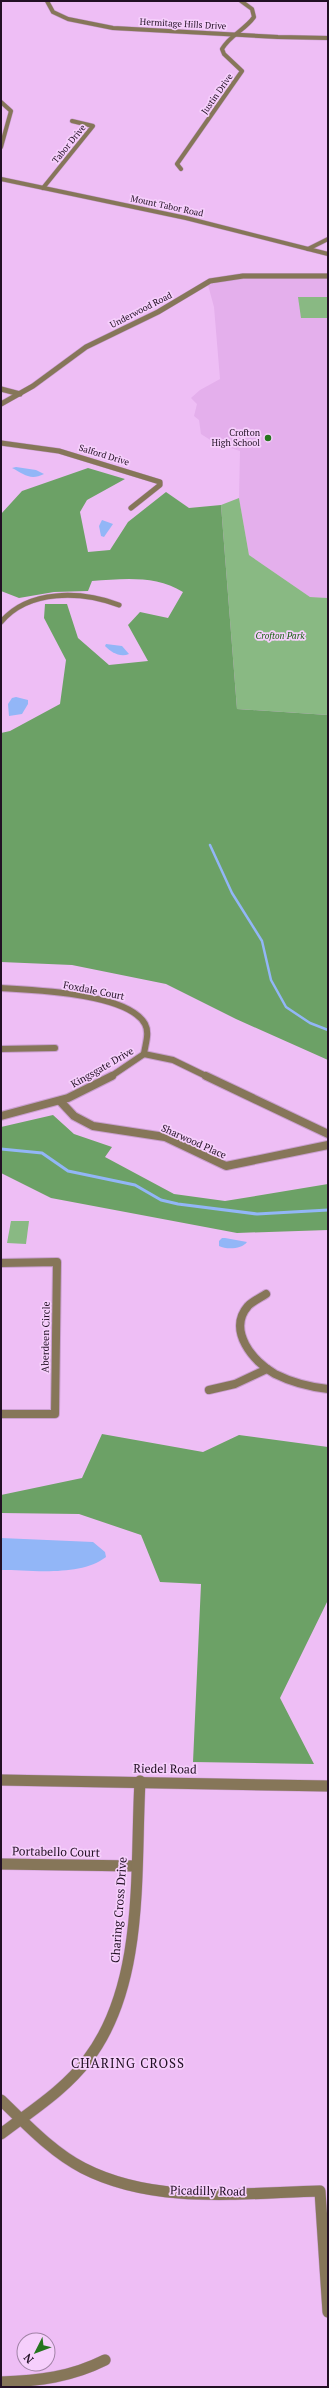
<svg xmlns="http://www.w3.org/2000/svg" width="329" height="2388" font-family="'PT Serif',serif">
<style>
.built{fill:#e4afec}
.green{fill:#89b983}
.forest{fill:#6ca166}
.water{fill:#92b6f7}
.lines{fill:none;stroke-linecap:round;stroke-linejoin:round}
.stream-far1{stroke:#92b6f7;stroke-width:2.5}
.stream{stroke:#92b6f7;stroke-width:3}
.minor-far4-casing{stroke:#c99fcf;stroke-width:5}
.minor-far3-casing{stroke:#c99fcf;stroke-width:6}
.minor-far2-casing{stroke:#c99fcf;stroke-width:8}
.minor-far1-casing{stroke:#c99fcf;stroke-width:10}
.minor-casing{stroke:#c99fcf;stroke-width:12}
.tertiary-far1-casing{stroke:#c99fcf;stroke-width:6}
.tertiary-casing{stroke:#c99fcf;stroke-width:12}
.minor-far4{stroke:#867659;stroke-width:4}
.minor-far3{stroke:#867659;stroke-width:5}
.minor-far2{stroke:#867659;stroke-width:6}
.minor-far1{stroke:#867659;stroke-width:8}
.minor{stroke:#867659;stroke-width:11}
.tertiary-far1{stroke:#867659;stroke-width:5}
.tertiary{stroke:#867659;stroke-width:11}
.poi-dot{fill:#25751e;stroke:#f6cffc;stroke-width:1.5}
.labels{text-anchor:middle;stroke-width:3.5;stroke-linejoin:round;paint-order:stroke}
.far-street-label{font-size:9px;fill:#221024;stroke:#f6cffc}
.far-poi-label{font-size:9px;fill:#221024;stroke:#f6cffc;text-anchor:end}
.far-park-label{font-size:9px;font-style:italic;fill:#176010;stroke:#f6cffc}
.street-label{font-size:10px;fill:#221024;stroke:#f6cffc}
.near-street-label{font-size:12px;fill:#221024;stroke:#f6cffc}
.near-neighbourhood-label{font-size:13px;letter-spacing:1px;fill:#221024;stroke:#f6cffc}
</style>
<rect width="100%" height="100%" fill="#eebef5"/>
<path class="built" d="M258,278L328,279V598L310,597L249,555L239,498L240,451L215,443L201,434L199,420L194,416L197,404L191,398L200,390L220,379L214,307L208,285L234,279Z"/>
<g class="green">
<path d="M298,297H328V318H301Z"/>
<path d="M239,498L249,555L310,597L328,598V715L237,709L221,505Z"/>
<path d="M11,1221H29L26,1244L7,1243Z"/>
</g>
<g class="forest">
<path d="M88,468L125,479L87,500L80,512L88,552L110,550L128,522L166,492L189,508L221,505L237,709L328,715V1060L236,1019L166,984L72,965L1,962V733L10,731L60,704L66,660L44,618L45,604H67L78,638L109,665L148,661L128,625L140,612L168,618L183,592C155,575 123,579 92,581L88,591L54,592L19,598L1,591V514L22,491Z"/>
<path d="M53,1115L74,1134L112,1147L105,1157L174,1194L225,1201L328,1184V1230L237,1233L51,1198L1,1173V1127Z"/>
<path d="M102,1434L203,1452L239,1435L328,1447V1600L280,1698L314,1764L193,1762L201,1584L160,1582L141,1535L79,1514L1,1513V1495L82,1478Z"/>
</g>
<g class="water">
<path d="M16,467L36,470L44,474C30,481 24,474 12,468Z"/>
<path d="M102,520L113,524L104,537L101,536L99,526Z"/>
<path d="M106,644L122,646L129,654C120,658 111,652 105,646Z"/>
<path d="M16,697L28,700V704L22,714L9,716L8,704L12,698Z"/>
<path d="M222,1238H225L247,1242C242,1249 227,1250 219,1246V1241Z"/>
<path d="M1,1538L93,1542L105,1552L106,1557C80,1577 32,1570 1,1570Z"/>
</g>
<g class="lines">
<path class="stream-far1" d="M210,845L232,893L262,941L271,980L286,1007L310,1023L328,1030"/>
<path class="stream" d="M1,1149L42,1153L68,1171L135,1185L161,1200L178,1204L257,1214L328,1210"/>
<g class="minor-far4-casing">
<g id="minor-far4">
<path d="M47,1L53,12L68,19L113,28L278,37L328,38"/>
<path d="M1,102L11,111L1,147"/>
<path d="M181,169L177,164L242,71L224,54L222,49C230,35 245,30 254,17L252,9L241,1"/>
<path d="M1,179L186,218L328,254"/>
<path d="M43,188L93,126L72,121"/>
<path d="M308,249L328,239"/>
</g>
</g>
<g class="minor-far3-casing">
<g id="minor-far3">
<path d="M1,389L20,394"/>
<path d="M1,443L59,451L160,482V485L131,508"/>
<path d="M1,622C29,589 81,591 119,605"/>
</g>
</g>
<g class="minor-far2-casing">
<g id="minor-far2">
<path d="M1,988C34,990 128,993 145,1024C150,1033 145,1045 144,1054"/>
<path d="M1,1049L55,1048"/>
<path d="M144,1054L173,1060L208,1077"/>
<path d="M110,1077L144,1054"/>
</g>
</g>
<g class="minor-far1-casing">
<g id="minor-far1">
<path d="M206,1076L328,1134"/>
<path d="M60,1101L74,1116L93,1126L165,1137L226,1166L328,1145"/>
<path d="M1,1116L68,1098L112,1076"/>
<path d="M1,1263L57,1262L55,1414H1"/>
<path d="M266,1294C260,1298 253,1301 248,1306C227,1330 253,1362 275,1374C291,1382 310,1387 328,1389"/>
<path d="M209,1390L235,1384L267,1369"/>
</g>
</g>
<g class="minor-casing">
<g id="minor">
<path d="M1,1864L135,1866"/>
<path d="M1,2100C26,2124 52,2152 83,2168C155,2205 242,2193 320,2191L328,2312"/>
<path d="M1,2134C31,2111 65,2090 88,2059C145,1984 135,1871 140,1781"/>
<path d="M1,2382C39,2381 71,2377 105,2360"/>
</g>
</g>
<g class="tertiary-far1-casing">
<path id="tertiary-far1" d="M1,404L33,386L86,347L158,312L210,281L243,276H328"/>
</g>
<g class="tertiary-casing">
<path id="tertiary" d="M1,1780L328,1786"/>
</g>
<use href="#minor-far4" class="minor-far4"/>
<use href="#minor-far3" class="minor-far3"/>
<use href="#minor-far2" class="minor-far2"/>
<use href="#minor-far1" class="minor-far1"/>
<use href="#minor" class="minor"/>
<use href="#tertiary-far1" class="tertiary-far1"/>
<use href="#tertiary" class="tertiary"/>
</g>
<circle class="poi-dot" cx="268" cy="438" r="4"/>
<g class="labels">
<g class="far-street-label">
<text transform="translate(183 24) rotate(3)" y="3">Hermitage Hills Drive</text>
<text transform="translate(217 94) rotate(-55)" y="3">Justin Drive</text>
<text transform="translate(69 144) rotate(-51)" y="3">Tabor Drive</text>
<text transform="translate(167 206) rotate(12)" y="3">Mount Tabor Road</text>
<text transform="translate(141 310) rotate(-27)" y="3">Underwood Road</text>
<text transform="translate(104 455) rotate(17)" y="3">Salford Drive</text>
</g>
<g class="far-poi-label">
<text x="260" y="436">Crofton<tspan x="260" dy="10">High School</tspan></text>
</g>
<g class="far-park-label">
<text x="280" y="639">Crofton Park</text>
</g>
<g class="street-label">
<text transform="translate(94 990) rotate(11)" y="4">Foxdale Court</text>
<text transform="translate(102 1067) rotate(-30)" y="4">Kingsgate Drive</text>
<text transform="translate(194 1141) rotate(24)" y="4">Sharwood Place</text>
<text transform="translate(45 1337) rotate(-89)" y="4">Aberdeen Circle</text>
</g>
<g class="near-street-label">
<text transform="translate(165 1769) rotate(1)" y="4">Riedel Road</text>
<text transform="translate(56 1852) rotate(1)" y="4">Portabello Court</text>
<text transform="translate(119 1910) rotate(-86)" y="4">Charing Cross Drive</text>
<text transform="translate(208 2191) rotate(1)" y="4">Picadilly Road</text>
</g>
<g class="near-neighbourhood-label">
<text x="128" y="2068">CHARING CROSS</text>
</g>
</g>
<rect width="329" height="2388" fill="none" stroke="#221024" stroke-width="4"/>
<g transform="translate(36 2352) rotate(228)"><circle r="19" fill="#f6cffc" stroke="#a183a6"/>
<path d="M0-3L7 15L0 10L-7 15Z" fill="#25751e"/>
<text y="-6" font-size="11" font-weight="bold" text-anchor="middle" fill="#221024">N</text>
</g>
</svg>
